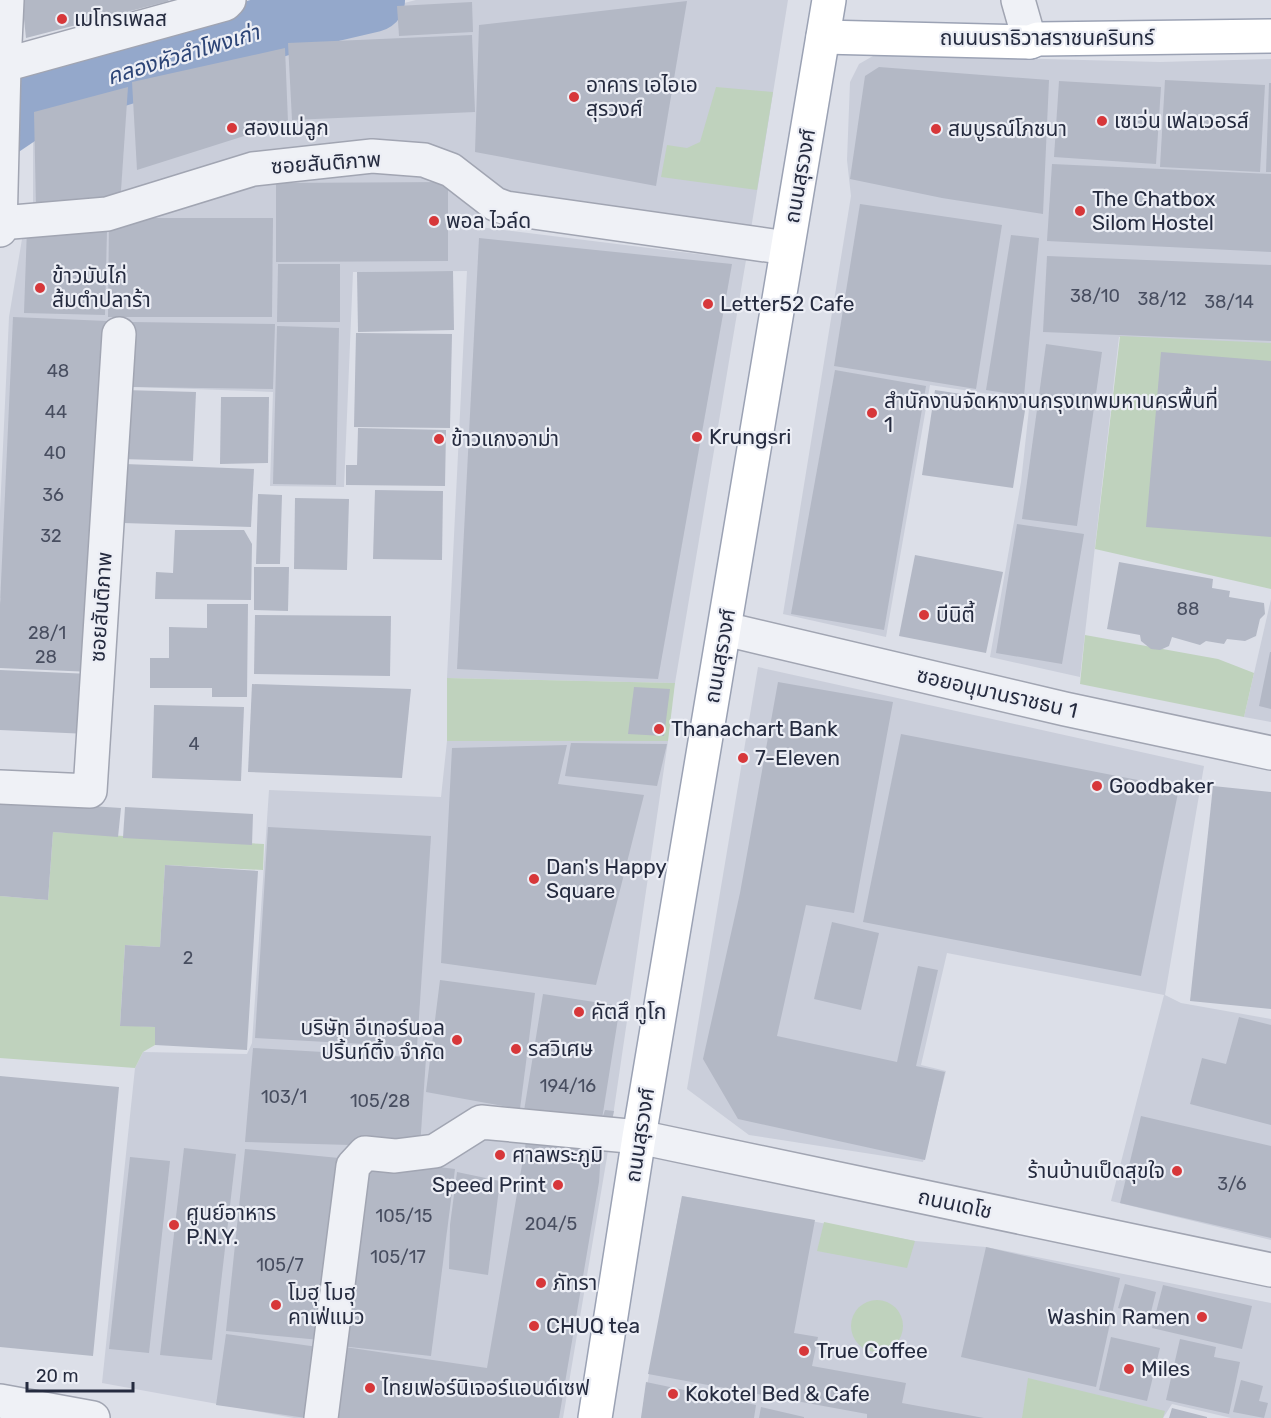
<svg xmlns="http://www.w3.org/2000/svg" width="1271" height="1418" font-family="Rubik,'Noto Sans Thai',sans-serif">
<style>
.built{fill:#caceda}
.green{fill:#bfd2bd}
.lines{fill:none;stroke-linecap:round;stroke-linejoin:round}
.river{stroke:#94a8cb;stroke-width:64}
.building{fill:#b3b8c5}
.minor-casing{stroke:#a1a5b2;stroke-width:36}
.major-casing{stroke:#9ba2b4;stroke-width:36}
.minor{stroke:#eff1f6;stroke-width:33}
.major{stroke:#fff;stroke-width:33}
.poi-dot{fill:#d7373a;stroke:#eceef5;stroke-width:2}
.labels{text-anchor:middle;stroke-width:4.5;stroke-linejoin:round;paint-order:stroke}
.number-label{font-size:18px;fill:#484e60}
.poi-label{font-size:21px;fill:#252b3f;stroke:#eceef5;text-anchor:start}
.street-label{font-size:21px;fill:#252b3f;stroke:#eceef5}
.water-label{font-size:22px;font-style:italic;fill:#2c4476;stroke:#eceef5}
</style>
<rect width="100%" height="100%" fill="#dcdfe8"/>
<g class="built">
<path d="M416,0H788L751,229L493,192L479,227L746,260L675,683L447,678L467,271L353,272L344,487L270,486L273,392L111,386L99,600L0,598V511L9,317L22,239L33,210V108L127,78L288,43L337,20Z"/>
<path d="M895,55L1160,62L1271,59V345L1119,337L1080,677L990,657L1021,482L1030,400L930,385L886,637L783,614L851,196L847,160L850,82L859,64L873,56Z"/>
<path d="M1271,599V722L1244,717Z"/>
<path d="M758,667L1204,766L1165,995L1181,1003L1271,1019V1240L1111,1201L1164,995L947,953L921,1065L946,1071L923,1162L749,1135L687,1089Z"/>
<path d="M447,741H668L607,1157L563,1418H294L102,1383L135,1068L143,1052L247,1054L252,1043L269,790L441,797Z"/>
<path d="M682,1196L915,1241L986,1247L1271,1303V1418H1231L1172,1404L1163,1418H641Z"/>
</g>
<g class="green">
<path d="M716,87L773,92L757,190L661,177L667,145L687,148L700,142Z"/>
<path d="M1120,336L1271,343V589L1095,549Z"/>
<path d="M1085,635L1218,659L1254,673L1244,717L1080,684Z"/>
<path d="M447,678L675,683L668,741H447Z"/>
<path d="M53,832L264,844L263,870L165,865L160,947L125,945L120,1025L155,1027V1045L143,1052L135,1068L0,1058V896L48,900Z"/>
<path d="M824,1222L915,1241L907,1268L817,1251Z"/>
<circle cx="877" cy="1326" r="26"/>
<path d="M1028,1378L1165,1411L1163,1418H1022Z"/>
</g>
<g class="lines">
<path class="river" d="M0,126L40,99L313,14L373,0"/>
</g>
<g class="building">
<path d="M22,0H168L169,1L26,38Z"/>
<path d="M687,1L656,186L475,152L479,25Z"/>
<path d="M472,2L473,32L399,36L397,6Z"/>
<path d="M472,35L475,112L292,120L288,43Z"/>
<path d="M285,48L288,122L137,170L132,82Z"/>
<path d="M879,67L1049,80L1043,214L942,198L850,179L865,76Z"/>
<path d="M1165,80L1265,85L1260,172L1160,167Z"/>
<path d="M1059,81L1161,87L1156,164L1054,157Z"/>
<path d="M1269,83H1271V172H1266Z"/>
<path d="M128,87L120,205L36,207L34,112Z"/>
<path d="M1052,164L1271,174V252L1047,241Z"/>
<path d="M448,182V261L276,262V183Z"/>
<path d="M860,204L1002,225L976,389L834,366Z"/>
<path d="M109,218H273L272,317H108Z"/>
<path d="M27,228L107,230L105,315L24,313Z"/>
<path d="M1011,235L1039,238L1024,396L986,390Z"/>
<path d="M479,238L732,264L658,679L457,669Z"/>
<path d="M1047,256L1271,265V341L1043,332Z"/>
<path d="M278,264H340V322H277Z"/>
<path d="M453,271L454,330L358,332L357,272Z"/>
<path d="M13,317L107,321L92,672L0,668V605Z"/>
<path d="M132,322L275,324L273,389L130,387Z"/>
<path d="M277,326L339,328L336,485L273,484Z"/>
<path d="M356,333L452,334L450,428L354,427Z"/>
<path d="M1046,344L1102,352L1077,526L1022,519Z"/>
<path d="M1161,352L1271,361V537L1146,527Z"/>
<path d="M835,370L926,386L884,630L791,614Z"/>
<path d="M124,390L196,392L193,461L121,459Z"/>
<path d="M935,390L1026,404L1013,488L922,475Z"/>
<path d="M221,397H269L268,463L220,464Z"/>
<path d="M358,428L446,430L445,486L346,485V465H357Z"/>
<path d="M125,464L254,469L251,527L123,523Z"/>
<path d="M375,490L443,491L442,560L373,559Z"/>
<path d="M258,494L282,495L280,564H256Z"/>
<path d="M295,498L349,499L347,570L294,569Z"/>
<path d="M1017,524L1084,534L1062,664L996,653Z"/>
<path d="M175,530H244L252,544L251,600L155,599L156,572L173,573Z"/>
<path d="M915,555L1003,572L986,653L899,636Z"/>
<path d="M1119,562L1213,579L1212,588L1230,591L1229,597L1264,603L1265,614L1260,619L1256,636L1245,641L1227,639L1224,644L1206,641L1200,645L1172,637L1169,646L1160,650L1151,649L1141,641L1140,635L1107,629Z"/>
<path d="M254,567H289L288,611L254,610Z"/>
<path d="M207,604H248L247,697H212V688H150V658H169V627L207,628Z"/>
<path d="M255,615L391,616L390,676L254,674Z"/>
<path d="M1270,652H1271V709L1259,706Z"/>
<path d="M0,670L91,674L88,734L0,730Z"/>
<path d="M778,682L893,702L854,913L806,905L777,1036L897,1062L918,966L938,970L916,1066L945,1072L925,1160L738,1119L703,1059L740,893Z"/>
<path d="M252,684L411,689L402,778L248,772Z"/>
<path d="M634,687L670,689L664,736L628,734Z"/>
<path d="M154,705L244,707L241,781L152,778Z"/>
<path d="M901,734L1179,788L1141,976L863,922Z"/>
<path d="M571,743L667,744L657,786L565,776Z"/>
<path d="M567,745L558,784L644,795L596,985L441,963L452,748Z"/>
<path d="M1213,786L1271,792V1009L1190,1001Z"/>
<path d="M0,800L121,808L118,837L53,832L48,900L0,896Z"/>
<path d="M125,807L253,814L252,845L123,838Z"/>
<path d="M268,827L431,836L417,1047L255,1038Z"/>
<path d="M165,865L258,871L247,1050L155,1045V1027L120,1026L125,945L160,947Z"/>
<path d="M832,922L879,933L861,1010L814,999Z"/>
<path d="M440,980L535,993L520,1109L426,1092Z"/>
<path d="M543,994L620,1006L602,1119L605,1110L614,1111L611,1125L523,1117Z"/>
<path d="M1239,1017L1271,1025V1125L1190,1104L1202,1058L1226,1064Z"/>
<path d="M253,1048L426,1058L420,1147L245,1142Z"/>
<path d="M0,1076L119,1087L93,1356L0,1347Z"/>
<path d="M1141,1116L1271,1146V1238L1120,1203Z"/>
<path d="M528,1130L596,1143L601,1151L599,1182L559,1418H326L338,1346L487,1368Z"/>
<path d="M184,1148L236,1154L212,1360L160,1355Z"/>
<path d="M245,1149L339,1158L320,1340L226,1331Z"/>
<path d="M130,1157L170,1161L149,1353L109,1349Z"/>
<path d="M366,1158L455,1169L431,1356L341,1346Z"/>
<path d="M457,1172L500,1181L488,1275L449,1269L450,1225Z"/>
<path d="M682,1196L815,1220L794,1333L818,1337L812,1366L906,1383L902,1403L984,1418H867V1414L648,1374Z"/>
<path d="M986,1247L1120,1278L1096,1387L961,1357Z"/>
<path d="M1125,1284L1156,1292L1150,1316L1118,1308Z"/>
<path d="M1163,1285L1252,1306L1242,1349L1152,1328Z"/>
<path d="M226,1334L325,1348L306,1418L216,1405Z"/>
<path d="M1111,1337L1160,1348L1147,1401L1099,1390Z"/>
<path d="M1180,1339L1216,1347L1214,1357L1240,1362L1229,1414L1166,1400Z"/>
<path d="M1241,1380L1263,1386L1259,1401L1268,1403L1264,1418L1233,1412Z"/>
<path d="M646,1382L756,1405L754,1418H641Z"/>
<path d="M761,1407L804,1417V1418H759Z"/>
<path d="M1172,1408L1207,1417V1418H1169Z"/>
</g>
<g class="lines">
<g class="minor-casing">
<g id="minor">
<path d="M1018,0L1030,42"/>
<path d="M4,65L7,0"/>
<path d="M0,223L107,214L253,169L372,156L424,160L451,170L495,204L506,208L787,248"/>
<path d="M0,230L4,65L225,4L229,0"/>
<path d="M725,629L1065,709L1271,753"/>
<path d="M0,787L90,791L119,334"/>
<path d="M0,1401L93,1418"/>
<path d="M321,1418L353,1166L365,1153L395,1156L435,1151L481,1122L639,1137L1271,1270"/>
</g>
</g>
<g class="major-casing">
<g id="major">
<path d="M823,37L1030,42L1038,39L1271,36"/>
<path d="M595,1418L639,1137L829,0"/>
</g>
</g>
<use href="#minor" class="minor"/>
<use href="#major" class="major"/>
</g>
<g class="poi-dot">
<circle cx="62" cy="19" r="6"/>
<circle cx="574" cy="97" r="6"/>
<circle cx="1102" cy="121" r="6"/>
<circle cx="232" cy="128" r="6"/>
<circle cx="936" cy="129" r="6"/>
<circle cx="1080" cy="211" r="6"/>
<circle cx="434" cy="221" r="6"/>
<circle cx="40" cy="288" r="6"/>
<circle cx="708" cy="304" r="6"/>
<circle cx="872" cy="413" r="6"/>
<circle cx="697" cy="437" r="6"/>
<circle cx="439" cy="439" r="6"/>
<circle cx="924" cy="615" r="6"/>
<circle cx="659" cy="729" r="6"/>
<circle cx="743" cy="758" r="6"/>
<circle cx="1097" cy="786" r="6"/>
<circle cx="534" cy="879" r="6"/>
<circle cx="579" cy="1012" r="6"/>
<circle cx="457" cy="1040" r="6"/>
<circle cx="516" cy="1049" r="6"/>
<circle cx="500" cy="1155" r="6"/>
<circle cx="1177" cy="1171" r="6"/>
<circle cx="558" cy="1185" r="6"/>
<circle cx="174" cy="1225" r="6"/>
<circle cx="541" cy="1283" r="6"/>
<circle cx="276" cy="1305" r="6"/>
<circle cx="1202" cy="1317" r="6"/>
<circle cx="534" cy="1326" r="6"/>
<circle cx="804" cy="1351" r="6"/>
<circle cx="1129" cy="1369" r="6"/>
<circle cx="370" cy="1388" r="6"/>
<circle cx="673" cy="1394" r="6"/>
</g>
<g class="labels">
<g class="number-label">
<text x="1095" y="302">38/10</text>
<text x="1162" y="305">38/12</text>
<text x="1229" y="308">38/14</text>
<text x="58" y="377">48</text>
<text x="56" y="418">44</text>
<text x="55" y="459">40</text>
<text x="53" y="501">36</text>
<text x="51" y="542">32</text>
<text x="1188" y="615">88</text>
<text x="47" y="639">28/1</text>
<text x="46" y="663">28</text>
<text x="194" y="750">4</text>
<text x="188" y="964">2</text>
<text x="568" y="1092">194/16</text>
<text x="284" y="1103">103/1</text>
<text x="380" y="1107">105/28</text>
<text x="1232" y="1190">3/6</text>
<text x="404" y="1222">105/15</text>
<text x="551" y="1230">204/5</text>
<text x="398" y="1263">105/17</text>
<text x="280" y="1271">105/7</text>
</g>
<g class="poi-label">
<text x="74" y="26">เมโทรเพลส</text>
<text x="586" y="92">อาคาร เอไอเอ<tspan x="586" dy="24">สุรวงศ์</tspan></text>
<text x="1114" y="128">เซเว่น เฟลเวอรส์</text>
<text x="244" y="135">สองแม่ลูก</text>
<text x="948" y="136">สมบูรณ์โภชนา</text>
<text x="1092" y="206">The Chatbox<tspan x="1092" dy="24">Silom Hostel</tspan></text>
<text x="446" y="228">พอล ไวล์ด</text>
<text x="52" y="283">ข้าวมันไก่<tspan x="52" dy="24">ส้มตำปลาร้า</tspan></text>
<text x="720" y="311">Letter52 Cafe</text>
<text x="884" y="408">สำนักงานจัดหางานกรุงเทพมหานครพื้นที่<tspan x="884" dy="24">1</tspan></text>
<text x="709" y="444">Krungsri</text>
<text x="451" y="446">ข้าวแกงอาม่า</text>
<text x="936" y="622">บีนิตี้</text>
<text x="671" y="736">Thanachart Bank</text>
<text x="755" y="765">7-Eleven</text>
<text x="1109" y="793">Goodbaker</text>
<text x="546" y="874">Dan's Happy<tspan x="546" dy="24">Square</tspan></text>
<text x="591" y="1019">คัตสึ ทูโก</text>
<text x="445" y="1035" text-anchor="end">บริษัท อีเทอร์นอล<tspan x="445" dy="24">ปริ้นท์ติ้ง จำกัด</tspan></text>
<text x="528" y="1056">รสวิเศษ</text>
<text x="512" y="1162">ศาลพระภูมิ</text>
<text x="1165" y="1178" text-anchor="end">ร้านบ้านเป็ดสุขใจ</text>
<text x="546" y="1192" text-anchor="end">Speed Print</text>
<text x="186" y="1220">ศูนย์อาหาร<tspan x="186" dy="24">P.N.Y.</tspan></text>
<text x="553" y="1290">ภัทรา</text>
<text x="288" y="1300">โมฮุ โมฮุ<tspan x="288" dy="24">คาเฟ่แมว</tspan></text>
<text x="1190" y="1324" text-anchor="end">Washin Ramen</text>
<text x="546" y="1333">CHUQ tea</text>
<text x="816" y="1358">True Coffee</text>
<text x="1141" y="1376">Miles</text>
<text x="382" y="1395">ไทยเฟอร์นิเจอร์แอนด์เซฟ</text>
<text x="685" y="1401">Kokotel Bed &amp; Cafe</text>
</g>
<g class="street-label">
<text x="1047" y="45">ถนนนราธิวาสราชนครินทร์</text>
<text transform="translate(326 163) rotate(-4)" y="7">ซอยสันติภาพ</text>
<text transform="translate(800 176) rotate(-80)" y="7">ถนนสุรวงศ์</text>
<text transform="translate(101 607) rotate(-86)" y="7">ซอยสันติภาพ</text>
<text transform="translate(720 656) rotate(-80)" y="7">ถนนสุรวงศ์</text>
<text transform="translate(997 693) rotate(13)" y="7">ซอยอนุมานราชธน 1</text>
<text transform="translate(640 1135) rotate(-81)" y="7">ถนนสุรวงศ์</text>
<text transform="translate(955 1204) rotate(12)" y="7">ถนนเดโช</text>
</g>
<g class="water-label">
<text transform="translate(183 54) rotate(-17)" y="8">คลองหัวลำโพงเก่า</text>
</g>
</g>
<path d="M27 1382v9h106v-9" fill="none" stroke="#252b3f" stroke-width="3"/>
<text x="36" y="1382" font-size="18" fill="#252b3f" stroke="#eceef5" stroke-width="4.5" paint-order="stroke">20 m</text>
</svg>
